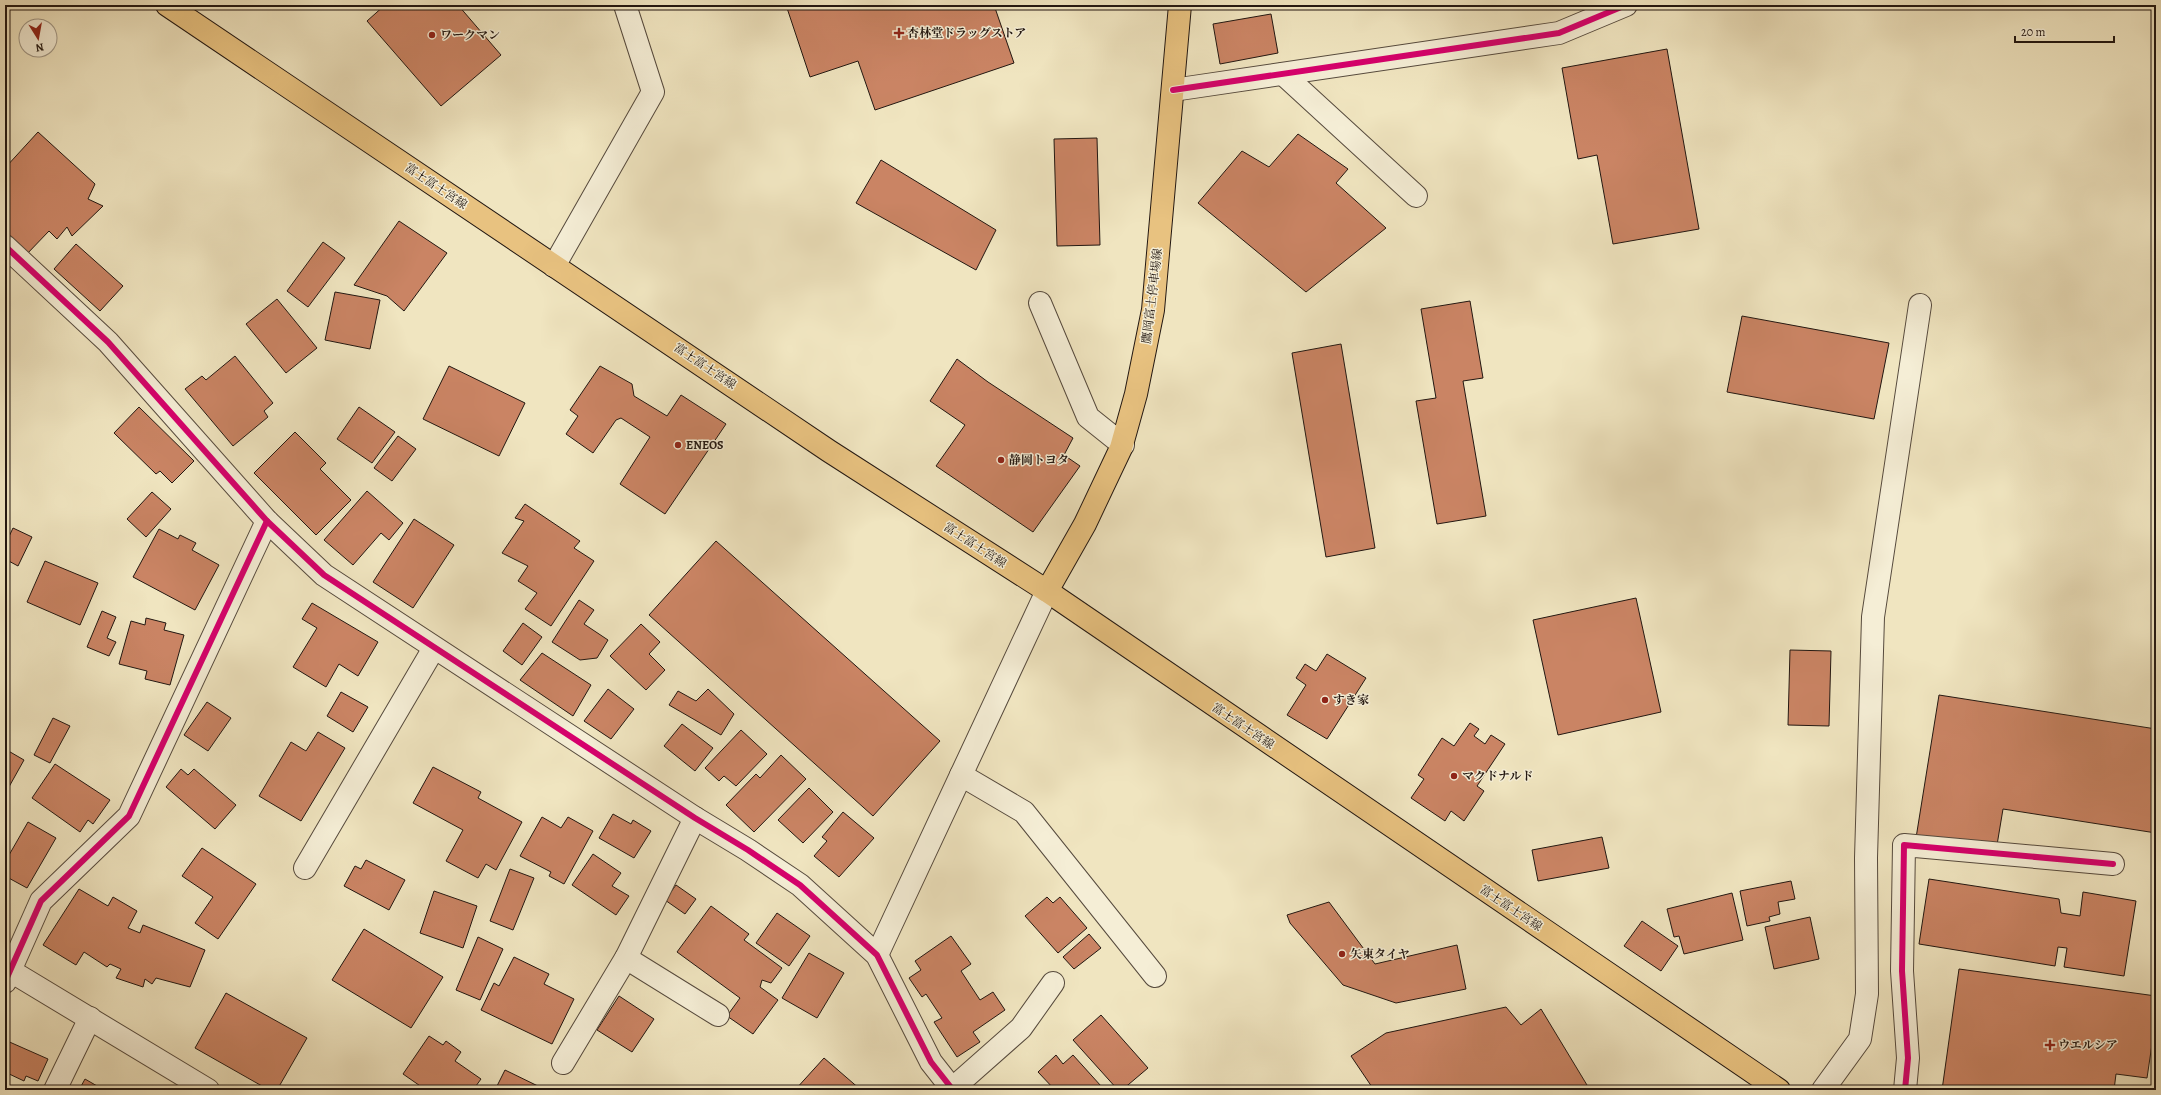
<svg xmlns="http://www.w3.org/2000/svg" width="2161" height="1095" font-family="Alegreya,'Noto Serif JP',serif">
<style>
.building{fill:#ca8464;stroke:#221711}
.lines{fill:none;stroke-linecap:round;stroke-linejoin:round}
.minor-casing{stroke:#564a3d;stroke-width:24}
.major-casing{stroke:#221711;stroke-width:24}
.minor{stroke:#f5eed6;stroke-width:22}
.major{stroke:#e8c280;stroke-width:22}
.cycleway-casing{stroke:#f5eed6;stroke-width:8}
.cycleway{stroke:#d6006c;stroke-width:6}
.poi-dot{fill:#8f2418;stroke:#f5eed6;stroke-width:1.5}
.labels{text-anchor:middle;stroke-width:3;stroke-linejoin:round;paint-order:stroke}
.poi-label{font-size:12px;font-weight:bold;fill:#221711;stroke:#f5eed6;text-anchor:start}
.street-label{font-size:12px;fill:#221711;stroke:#f5eed6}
</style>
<rect width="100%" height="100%" fill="#f0e5c0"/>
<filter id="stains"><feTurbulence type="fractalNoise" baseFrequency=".005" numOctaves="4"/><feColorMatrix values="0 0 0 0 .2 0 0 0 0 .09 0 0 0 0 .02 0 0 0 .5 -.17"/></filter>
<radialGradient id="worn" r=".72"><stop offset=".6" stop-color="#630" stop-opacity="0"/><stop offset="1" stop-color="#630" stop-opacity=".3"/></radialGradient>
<g class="building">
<path d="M385,5H458L501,55L441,106L367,21Z"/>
<path d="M786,5H994L1014,63L875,110L858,61L810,77Z"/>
<path d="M1271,14L1278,53L1220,64L1213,24Z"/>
<path d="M1667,49L1699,229L1613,244L1597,155L1578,159L1562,68Z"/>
<path d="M38,132L95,184L88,199L103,206L72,236L67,227L57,239L49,231L25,256L5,238V168Z"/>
<path d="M1298,134L1348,169L1336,183L1386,228L1306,292L1198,203L1242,151L1269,167Z"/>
<path d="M1097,138L1100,245L1057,246L1054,139Z"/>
<path d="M881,160L996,230L976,270L856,203Z"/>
<path d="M399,221L447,253L404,311L387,296L354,285Z"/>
<path d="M323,242L345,258L308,307L287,291Z"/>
<path d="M76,244L123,286L100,311L54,269Z"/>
<path d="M335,292L380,300L370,349L325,340Z"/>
<path d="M277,299L317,348L286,373L246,324Z"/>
<path d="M1470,301L1483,378L1463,381L1486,516L1437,524L1416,401L1436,398L1421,309Z"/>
<path d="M1742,316L1889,343L1874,419L1727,392Z"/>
<path d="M1341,344L1375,548L1326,557L1292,353Z"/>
<path d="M235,356L273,403L264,411L268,417L233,446L185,389L202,376L206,380Z"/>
<path d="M957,359L988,382L1073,438L1064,455L1080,466L1033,532L936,466L965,425L930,401Z"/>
<path d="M449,366L525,403L499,456L423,419Z"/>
<path d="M600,366L632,384L634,396L667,416L681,395L726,424L665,514L620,484L650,437L621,418L616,420L593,453L566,434L578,416L570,410Z"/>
<path d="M139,407L194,461L172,483L160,471L156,474L114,433Z"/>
<path d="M359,407L395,432L372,463L337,439Z"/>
<path d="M295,432L326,463L320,469L351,500L316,535L254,473Z"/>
<path d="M398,436L416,449L392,481L374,468Z"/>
<path d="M367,491L403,523L389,540L381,533L353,565L324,540Z"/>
<path d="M152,492L171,509L146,537L127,519Z"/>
<path d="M525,504L580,541L574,548L594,561L551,626L525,609L537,593L518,581L528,566L502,553L524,521L515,518Z"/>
<path d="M414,519L454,545L413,608L373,582Z"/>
<path d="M13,528L32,537L18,566L5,559V545Z"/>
<path d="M159,529L178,539L180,535L196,543L192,550L219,565L195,610L133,577Z"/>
<path d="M716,541L940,741L873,816L649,615Z"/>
<path d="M45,561L98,583L80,625L27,602Z"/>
<path d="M1636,598L1661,712L1558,735L1533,620Z"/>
<path d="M579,600L594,610L584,624L608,640L597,658L580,660L552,642Z"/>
<path d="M312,603L378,642L358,676L339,664L326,687L293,667L317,628L302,619Z"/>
<path d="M102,611L116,617L107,638L116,642L109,656L87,647Z"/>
<path d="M146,618L166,623L164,630L184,635L170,685L145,679L147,671L119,664L131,621L145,625Z"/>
<path d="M523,623L542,637L522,665L503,651Z"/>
<path d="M641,624L660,642L649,654L665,670L646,690L610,656Z"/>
<path d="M1790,650L1831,651L1829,726L1788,725Z"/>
<path d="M542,653L591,685L573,716L520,680Z"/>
<path d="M1327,654L1366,678L1327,739L1287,715L1306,685L1296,678L1305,664L1316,671Z"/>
<path d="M608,689L634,709L611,739L584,721Z"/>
<path d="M708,689L734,714L721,735L669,705L678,691L696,701Z"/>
<path d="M341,692L368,707L353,732L327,716Z"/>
<path d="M1939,695L2156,729V833L2003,809L1996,851L1916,838Z"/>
<path d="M207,702L231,718L208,751L184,735Z"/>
<path d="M53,718L70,726L50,763L34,755Z"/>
<path d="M1470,723L1479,729L1474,736L1485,744L1491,735L1505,744L1477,786L1484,791L1464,821L1451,811L1445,821L1411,798L1424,779L1418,775L1442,738L1454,746Z"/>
<path d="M682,724L713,748L695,771L664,746Z"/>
<path d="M741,730L767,754L736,786L724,776L719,781L705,768Z"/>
<path d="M318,732L345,748L301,821L259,796L291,742L306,751Z"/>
<path d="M5,749L24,760L5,794Z"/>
<path d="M781,755L806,779L754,832L726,805L756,774L760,778Z"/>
<path d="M55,764L110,800L93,824L88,820L80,832L32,798Z"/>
<path d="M433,767L481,792L478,798L522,822L496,870L486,864L478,878L446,861L463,830L413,803Z"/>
<path d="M181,769L188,775L194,769L236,805L215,829L166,787Z"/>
<path d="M809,788L833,812L803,843L778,820Z"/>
<path d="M843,812L874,838L839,877L814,856L827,841L822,837Z"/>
<path d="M613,814L631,824L633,820L651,831L634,858L599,838Z"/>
<path d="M542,817L561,828L568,817L593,831L564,884L549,876L551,872L520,856Z"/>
<path d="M28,822L56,838L27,888L5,876V862Z"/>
<path d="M1602,837L1609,868L1538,881L1532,850Z"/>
<path d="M202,848L256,884L218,939L195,923L213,897L182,876Z"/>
<path d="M593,854L621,873L612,886L629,896L616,915L572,885Z"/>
<path d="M366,860L405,880L389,910L344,886L355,866L361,869Z"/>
<path d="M510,869L534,878L513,930L490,921Z"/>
<path d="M1929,879L2059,899L2061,913L2080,916L2083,892L2136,901L2124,976L2064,967L2067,948L2058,947L2055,966L1919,944Z"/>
<path d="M1791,881L1795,899L1778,902L1780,914L1769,917L1770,921L1747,926L1740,891Z"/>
<path d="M676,885L696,899L685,914L665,900Z"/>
<path d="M79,889L108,906L113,897L137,911L128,928L140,933L143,925L205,950L190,987L156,978L152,984L145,979L143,987L116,978L121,969L110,964L107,967L84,952L76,965L43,945Z"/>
<path d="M434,891L477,906L463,948L420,933Z"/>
<path d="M1732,893L1743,940L1684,954L1679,936L1674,937L1667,909Z"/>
<path d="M1047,897L1053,903L1060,897L1087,928L1058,953L1025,916Z"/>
<path d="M1329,902L1375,964L1457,945L1466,989L1396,1003L1343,985L1290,923L1287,915Z"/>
<path d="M711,906L749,934L744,940L782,968L771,983L762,980L760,987L778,1000L753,1034L727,1016L740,998L677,952Z"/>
<path d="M777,913L810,936L789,966L756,943Z"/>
<path d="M1810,917L1819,959L1774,969L1765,927Z"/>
<path d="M1642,921L1678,946L1661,971L1624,946Z"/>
<path d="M364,929L443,977L411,1028L332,980Z"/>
<path d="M1089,934L1101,948L1074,969L1063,957Z"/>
<path d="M951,936L971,964L961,971L980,1000L993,992L1005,1010L973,1032L980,1042L957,1057L934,1022L942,1018L926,994L922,997L909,978L921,970L915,961Z"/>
<path d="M478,937L503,949L480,1000L456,990Z"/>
<path d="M809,953L844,973L817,1018L782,998Z"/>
<path d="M514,957L549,974L544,984L574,999L552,1044L481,1010L494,983L499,986Z"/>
<path d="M1959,969L2156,996V1017L2147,1078L2116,1074L2114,1090H1942Z"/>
<path d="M226,993L307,1038L277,1090H269L195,1048Z"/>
<path d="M619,996L654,1019L632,1052L597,1030Z"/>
<path d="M1506,1007L1521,1025L1541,1009L1590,1090H1374L1351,1056L1386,1033Z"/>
<path d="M1101,1015L1148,1068L1122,1090H1118L1073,1040Z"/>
<path d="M429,1036L443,1045L446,1041L461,1052L455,1061L481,1079L473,1090H426L403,1074Z"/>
<path d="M5,1040L48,1059L38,1081L26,1076L24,1081L5,1072Z"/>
<path d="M1056,1055L1063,1064L1073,1055L1101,1086L1097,1090H1055L1038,1072Z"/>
<path d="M824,1058L861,1090H795Z"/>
<path d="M505,1070L542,1088L541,1090H495Z"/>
<path d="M85,1079L104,1090H79Z"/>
</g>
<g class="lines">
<g class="minor-casing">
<g id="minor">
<path d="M1283,74L1416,196"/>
<path d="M1173,90L1559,33L1626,5"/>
<path d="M5,246L108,342L267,521L324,575L695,818L748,850L800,885L877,955L931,1062L953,1090"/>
<path d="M554,266L653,92L625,5"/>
<path d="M1040,303L1088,417L1123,445"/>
<path d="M961,775L1024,812L1155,976"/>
<path d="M305,868L434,648"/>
<path d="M877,955L1047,591"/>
<path d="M626,958L718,1015"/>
<path d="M9,970L208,1090"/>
<path d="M5,982L41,901L129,816L267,521"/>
<path d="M563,1063L626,958L695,818"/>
<path d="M952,1089L1021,1028L1053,983"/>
<path d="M55,1090L90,1018"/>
<path d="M1823,1090L1860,1039L1867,994L1866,858L1873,617L1920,305"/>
<path d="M1905,1090L1908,1058L1902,971L1904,845L2113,864"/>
</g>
</g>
<g class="major-casing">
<g id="major">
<path d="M167,5L829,451L1047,591L1779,1090"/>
<path d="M1047,591L1085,524L1121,448L1136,394L1153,310L1180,5"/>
</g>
</g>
<use href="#minor" class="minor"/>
<use href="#major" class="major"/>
<g class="cycleway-casing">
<g id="cycleway">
<path d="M1173,90L1559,33L1626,5"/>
<path d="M5,246L108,342L267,521L324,575L695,818L748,850L800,885L877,955L931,1062L953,1090"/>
<path d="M5,982L41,901L129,816L267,521"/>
<path d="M1905,1090L1908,1058L1902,971L1904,845L2113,864"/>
</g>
</g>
<use href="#cycleway" class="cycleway"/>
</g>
<g class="poi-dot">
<path d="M897 27h4v4h4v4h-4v4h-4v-4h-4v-4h4z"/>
<circle cx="432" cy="35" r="4"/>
<circle cx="678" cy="445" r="4"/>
<circle cx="1001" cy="460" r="4"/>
<circle cx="1325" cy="700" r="4"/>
<circle cx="1454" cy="776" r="4"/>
<circle cx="1342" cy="954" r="4"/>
<path d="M2048 1039h4v4h4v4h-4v4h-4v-4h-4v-4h4z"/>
</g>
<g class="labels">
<g class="poi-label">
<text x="907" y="37">杏林堂ドラッグストア</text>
<text x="440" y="39">ワークマン</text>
<text x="686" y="449">ENEOS</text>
<text x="1009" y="464">静岡トヨタ</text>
<text x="1333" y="704">すき家</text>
<text x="1462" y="780">マクドナルド</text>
<text x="1350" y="958">矢東タイヤ</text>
<text x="2058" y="1049">ウエルシア</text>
</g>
<g class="street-label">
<text transform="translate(436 186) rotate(34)" y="4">富士富士宮線</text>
<text transform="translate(1152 296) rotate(-83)" y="4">鷹岡富士停車場線</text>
<text transform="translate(705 366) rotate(34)" y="4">富士富士宮線</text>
<text transform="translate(975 545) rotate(33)" y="4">富士富士宮線</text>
<text transform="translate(1243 726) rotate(34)" y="4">富士富士宮線</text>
<text transform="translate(1511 908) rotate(34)" y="4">富士富士宮線</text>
</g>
</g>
<rect width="2161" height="1095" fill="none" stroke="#f0e5c0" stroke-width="20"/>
<rect x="6" y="6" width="2149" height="1083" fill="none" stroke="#221711" stroke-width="2"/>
<rect x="10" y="10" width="2141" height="1075" fill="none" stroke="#221711"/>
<g transform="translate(38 38) rotate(169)"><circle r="19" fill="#f5eed6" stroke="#a19887"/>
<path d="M0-3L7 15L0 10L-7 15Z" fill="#8f2418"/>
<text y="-6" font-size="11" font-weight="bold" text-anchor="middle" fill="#221711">N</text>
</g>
<path d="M2015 36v6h99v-6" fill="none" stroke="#221711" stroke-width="2"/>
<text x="2021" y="36" font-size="12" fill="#221711" stroke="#f5eed6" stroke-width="3" paint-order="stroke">20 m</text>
<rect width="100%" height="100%" filter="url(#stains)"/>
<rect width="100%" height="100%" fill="url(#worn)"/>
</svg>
